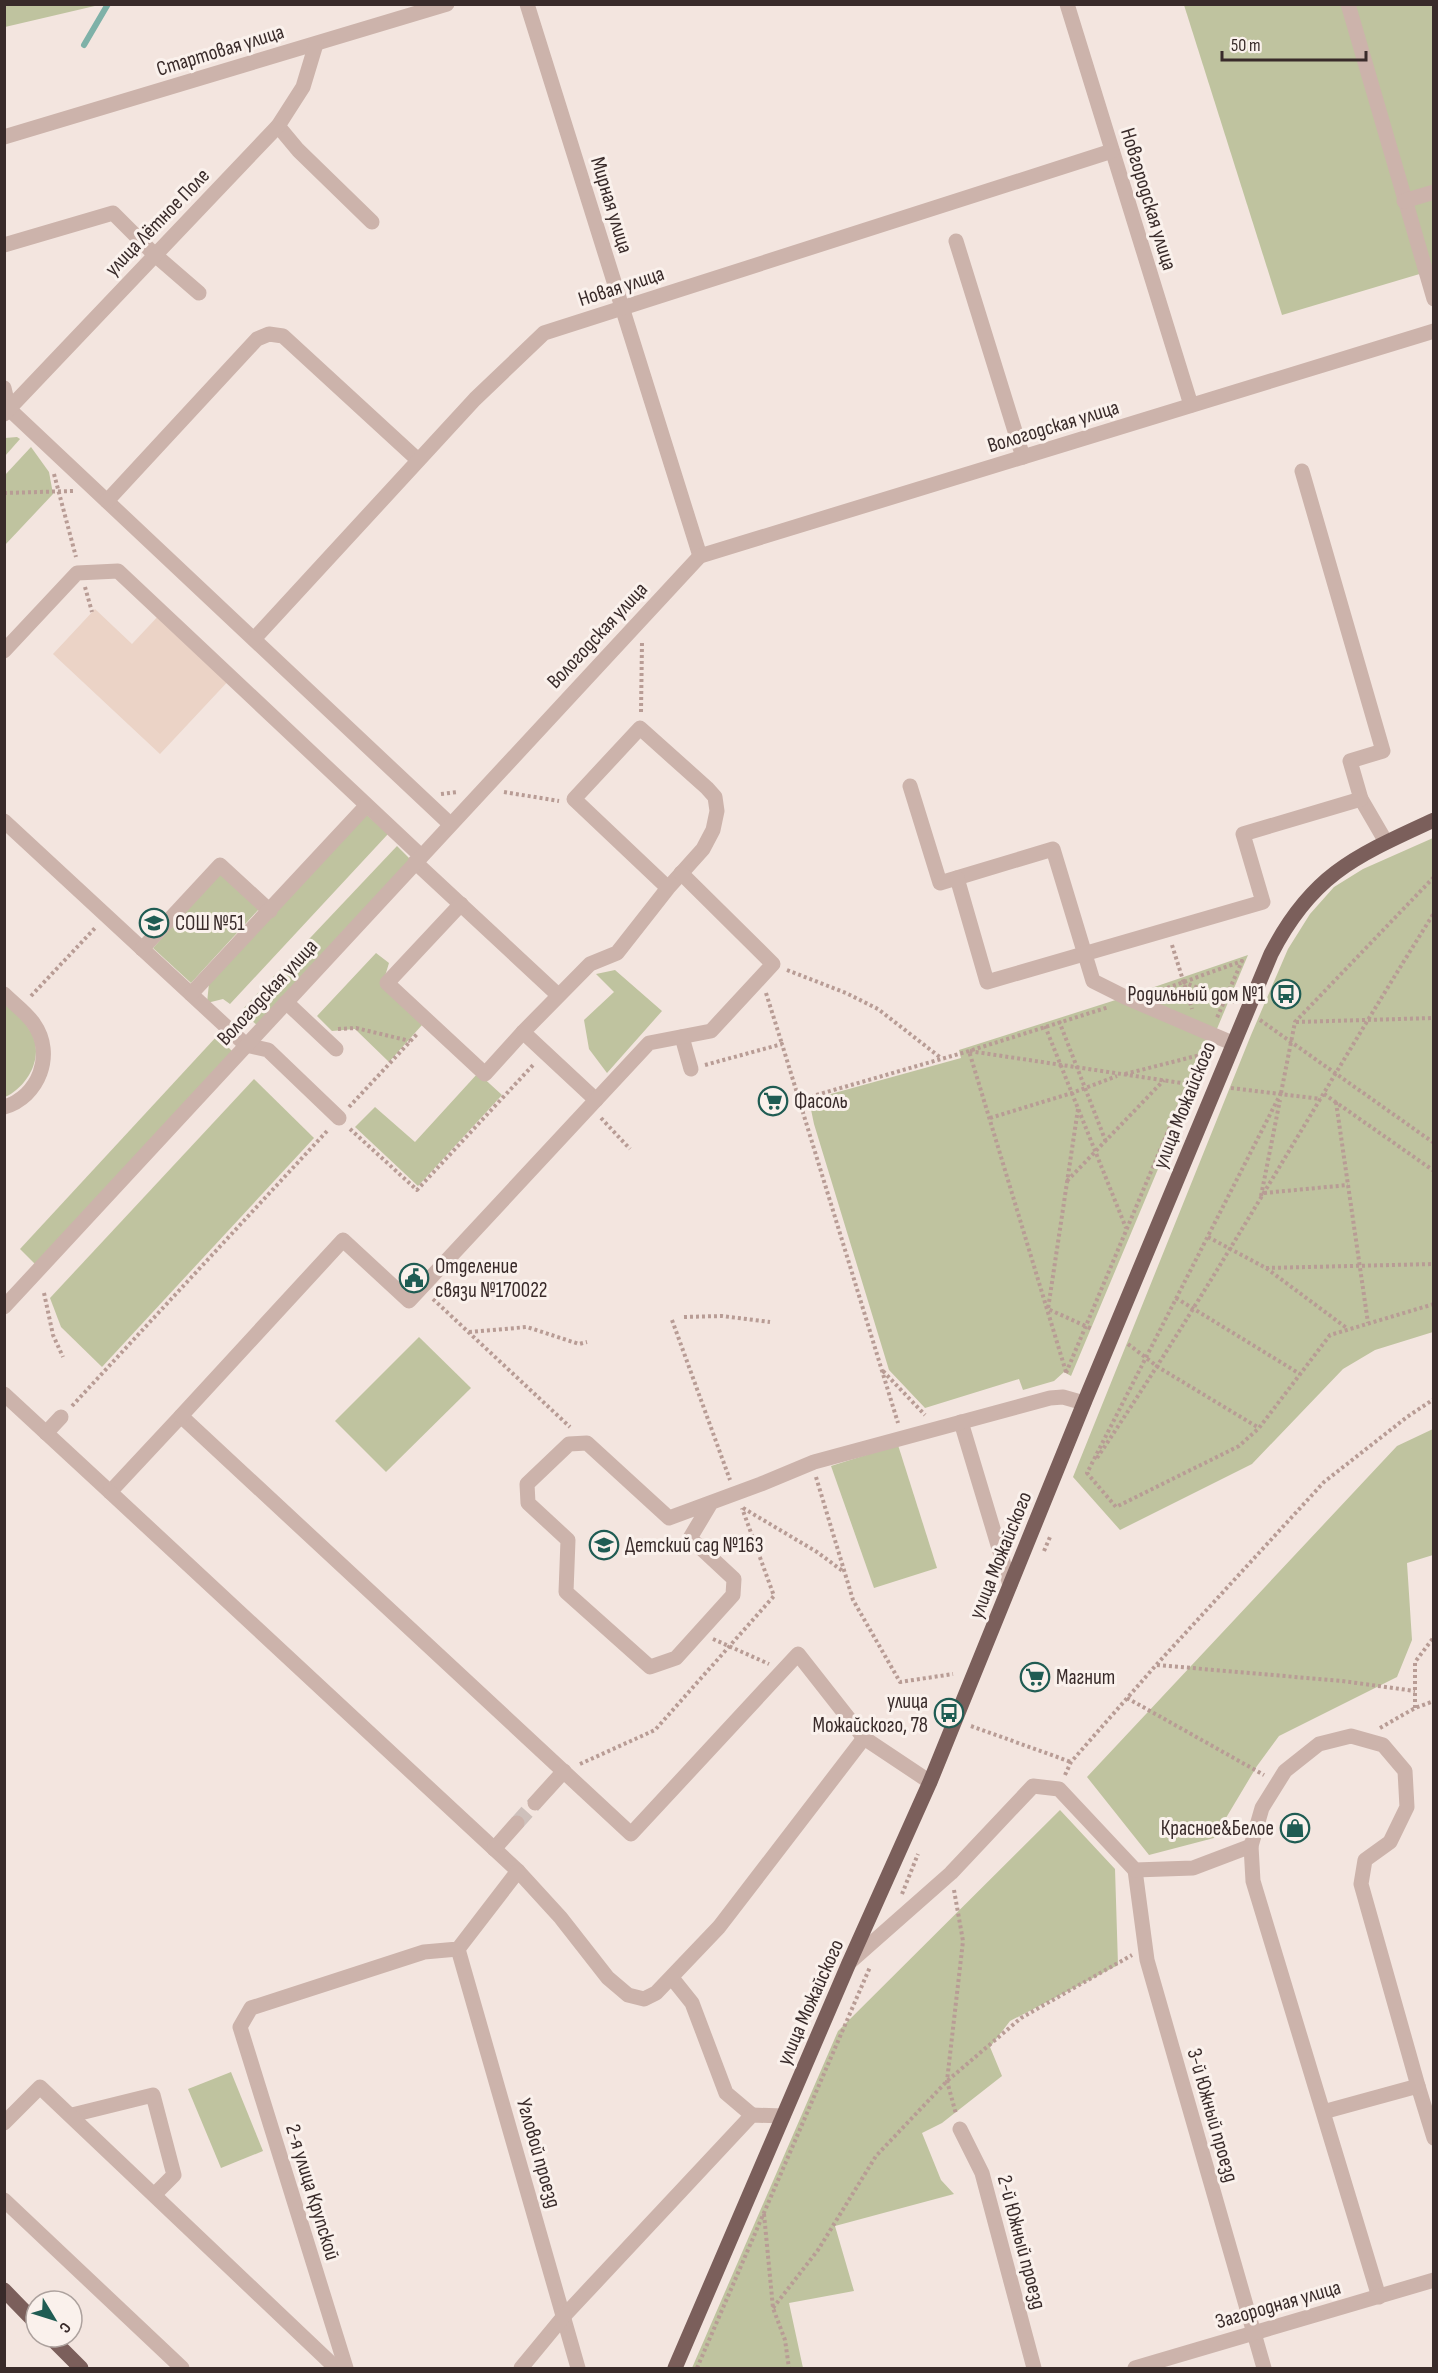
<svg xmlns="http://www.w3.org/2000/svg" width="1438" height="2373" font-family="'Sofia Sans Condensed',sans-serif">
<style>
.green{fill:#bfc39f}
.plaza{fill:#ebd3c6}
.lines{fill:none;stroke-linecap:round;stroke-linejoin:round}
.stream{stroke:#7eb1a8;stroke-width:6}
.minor-tunnel{stroke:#cec0bb;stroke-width:15;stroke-dasharray:15 8;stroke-linecap:butt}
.path{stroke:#b89c95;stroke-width:4;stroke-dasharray:3 3;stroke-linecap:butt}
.minor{stroke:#ccb3ab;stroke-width:15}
.major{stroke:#7b5f5b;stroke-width:15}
.labels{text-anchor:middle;stroke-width:6;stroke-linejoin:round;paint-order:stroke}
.street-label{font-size:21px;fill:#392b2a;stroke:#faf1ec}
.poi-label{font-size:21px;fill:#392b2a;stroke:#faf1ec;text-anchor:start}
</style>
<rect width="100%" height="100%" fill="#f3e5df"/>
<g class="green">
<path d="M5,4H99V5L5,27Z"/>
<path d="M1184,5H1433V270L1282,315Z"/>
<path d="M17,437L20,439L5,456V438Z"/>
<path d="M31,447L49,472L53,494L5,545V475Z"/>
<path d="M366,814L388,834L230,1004L223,999L207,1003L209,983Z"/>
<path d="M1433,838V1332L1375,1350L1343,1369L1252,1464L1120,1530L1073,1477L1251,1035L1288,949L1310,914L1334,887L1363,869Z"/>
<path d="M397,846L413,862L259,1027L241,1011Z"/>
<path d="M221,873L259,909L191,983L153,948Z"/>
<path d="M376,953L389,963L382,986L422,1025L389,1062L355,1029L332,1031L317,1016Z"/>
<path d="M1248,955L1071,1376L1064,1372L1054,1381L1023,1390L1019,1379L925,1408L889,1370L814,1124L809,1100L961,1058L959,1050L1125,997Z"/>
<path d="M615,970L662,1011L607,1073L589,1049L584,1020L614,992L596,974Z"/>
<path d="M4,1001C15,1011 25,1021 32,1034C44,1058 27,1087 5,1097Z"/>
<path d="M217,1036L234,1053L36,1265L20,1249Z"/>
<path d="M478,1073L502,1095L418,1186L355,1127L375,1107L415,1142Z"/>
<path d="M254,1079L314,1138L102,1367L61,1327L50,1298Z"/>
<path d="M419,1337L471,1388L386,1472L335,1421Z"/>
<path d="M1433,1429V1555L1407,1563L1412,1640L1397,1677L1279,1736L1257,1766L1214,1838L1149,1855L1087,1777L1397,1446Z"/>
<path d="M898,1445L937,1568L874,1588L831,1466Z"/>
<path d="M1060,1810L1115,1869L1118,1965L1010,2021L990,2047L1002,2076L942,2123L922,2133L941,2180L954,2194L835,2226L854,2291L789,2303L803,2368H692L838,2031Z"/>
<path d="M231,2072L263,2151L221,2168L188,2089Z"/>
</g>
<path class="plaza" d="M95,609L132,644L162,612L232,677L160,754L53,654Z"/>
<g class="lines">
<path class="stream" d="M84,45L108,4"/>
<path class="minor-tunnel" d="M517,1823L535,1803"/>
<g class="path">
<path d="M54,474L76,557"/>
<path d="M4,493L73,491"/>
<path d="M85,587L92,612"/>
<path d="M641,712L642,642"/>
<path d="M504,792L559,801"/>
<path d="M441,794L458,792"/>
<path d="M1172,945L1192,1009"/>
<path d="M787,970L846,993L878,1009L941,1058"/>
<path d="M1183,982L1234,1002"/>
<path d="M1156,992L1242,961L1216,1020"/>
<path d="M766,993L782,1044"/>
<path d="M31,996L96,927"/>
<path d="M1260,1020L1434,1143"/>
<path d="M1059,1021L1106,1142"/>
<path d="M1296,1022L1434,1018"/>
<path d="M1045,1026L1126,1228"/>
<path d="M338,1029L356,1028L410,1041"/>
<path d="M705,1065L782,1044L898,1423"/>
<path d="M1125,1074L1200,1055"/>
<path d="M1231,1088L1321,1099"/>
<path d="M1281,1093L1087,1473L1116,1507L1239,1446L1259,1428L1330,1335L1434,1304"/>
<path d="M1281,1093L1295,1022L1434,877"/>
<path d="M1324,1094L1434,1171"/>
<path d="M799,1100L969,1051L1109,1007"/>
<path d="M1336,1102L1368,1323"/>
<path d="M349,1107L418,1033"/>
<path d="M1078,1109L1048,1309L1092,1329"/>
<path d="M601,1118L630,1149"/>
<path d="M990,1118L1072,1093L1117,1076"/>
<path d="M350,1129L417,1190L534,1064"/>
<path d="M1067,1181L1164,1080"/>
<path d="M1264,1193L1348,1185"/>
<path d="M1261,1196L1280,1100"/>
<path d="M1208,1237L1266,1268L1348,1329"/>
<path d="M1266,1268L1434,1264"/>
<path d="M44,1293L53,1335L63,1357"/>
<path d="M1176,1298L1300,1374"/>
<path d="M433,1299L570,1427"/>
<path d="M684,1317L722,1316L770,1322"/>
<path d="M672,1320L730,1480"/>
<path d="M469,1332L527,1327L579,1344L587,1342"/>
<path d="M1128,1344L1158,1367L1259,1428"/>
<path d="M883,1371L925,1415"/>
<path d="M1066,1372L969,1051L1188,1084"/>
<path d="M1066,1373L1204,1046"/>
<path d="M72,1406L328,1130"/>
<path d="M1097,1458C1216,1281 1320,1094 1434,913"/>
<path d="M816,1477L853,1600L900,1682L953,1674"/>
<path d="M743,1508L817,1552L844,1572"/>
<path d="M1044,1551L1050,1537"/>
<path d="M713,1639L769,1664"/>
<path d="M1157,1665L1342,1681L1415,1691"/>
<path d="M1127,1698L1264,1775"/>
<path d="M1415,1708V1662L1434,1637"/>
<path d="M971,1726L1071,1762"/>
<path d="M1380,1728L1415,1708L1434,1701"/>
<path d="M580,1764L655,1730L774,1596L742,1508"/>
<path d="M1065,1775L1071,1762L1157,1664L1324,1482L1407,1417L1434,1399"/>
<path d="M954,1890L963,1941L947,2081L956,2114"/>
<path d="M902,1894L918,1854"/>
<path d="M764,2214L773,2308L785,2340L789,2368"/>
<path d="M773,2308L818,2250L876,2156L947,2081L1021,2018L1132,1955"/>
<path d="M697,2368L870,1967"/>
</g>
<g class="minor">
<path d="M527,4L700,556"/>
<path d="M1067,4L1191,405"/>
<path d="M1348,4L1434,299"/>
<path d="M278,126L298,150L372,222"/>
<path d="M4,137L447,4"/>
<path d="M1404,201L1434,192"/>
<path d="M956,241L1023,457"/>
<path d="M4,245L113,213L154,254L199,293"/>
<path d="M4,388L9,409L450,824"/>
<path d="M4,414L278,126L303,87L316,44"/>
<path d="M107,501L257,339L269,334L283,336L418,460"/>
<path d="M254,639L475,399L544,333L1112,151"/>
<path d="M4,651L77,573L118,571L421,856"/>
<path d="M910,786L940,883L1053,849L1093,981L1125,997L1232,1043"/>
<path d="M1361,799L1386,842"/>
<path d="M4,821L246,1045L268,1050L339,1118"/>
<path d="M415,862L558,995"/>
<path d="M957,878L987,982L1263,902L1243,834L1361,799L1350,761L1383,751L1302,471"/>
<path d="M461,904L387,983L485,1074L523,1032"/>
<path d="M142,949L220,865L270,911"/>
<path d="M4,994C14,1004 27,1013 34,1024C55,1054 39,1097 4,1107"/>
<path d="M191,994L366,806"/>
<path d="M286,1002L336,1049"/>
<path d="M682,1037L691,1069"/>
<path d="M596,1100L523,1032L590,964L617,953L668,888L703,849L713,830L717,811L715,797L707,788L640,728L574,799L668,888"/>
<path d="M4,1307L700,556L1434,331"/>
<path d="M4,1394L110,1492L181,1416L631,1834L798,1654L864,1738L930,1782"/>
<path d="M181,1416L343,1240L409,1301L649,1043L711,1031L773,964L681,873"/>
<path d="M961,1422L1010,1585"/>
<path d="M46,1433L61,1417"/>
<path d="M110,1492L518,1871"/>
<path d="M711,1503L690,1538L734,1579L733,1595L676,1658L650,1667L566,1592L568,1540L528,1503L527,1484L569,1444L587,1443L669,1518L761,1484L814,1462L1050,1398L1063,1397L1084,1403"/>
<path d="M535,1803L564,1771"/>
<path d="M494,1849L517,1823"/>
<path d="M1135,1870L1147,1960L1264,2368"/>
<path d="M458,1949L578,2368"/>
<path d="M849,1963L951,1873L1033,1786L1059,1789L1135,1870L1193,1868L1251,1846"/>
<path d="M672,1978L692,2003L726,2093L752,2115"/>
<path d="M1418,2086L1434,2138"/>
<path d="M1323,2112L1418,2086L1361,1884L1365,1860L1390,1842L1407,1807L1405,1771L1383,1745L1351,1736L1319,1744L1285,1771L1262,1808L1251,1846L1253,1881L1379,2297"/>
<path d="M72,2115L153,2095L174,2175L155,2194"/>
<path d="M4,2123L40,2087L336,2368"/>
<path d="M960,2129L982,2173L1034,2368"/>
<path d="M4,2200L182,2368"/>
<path d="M346,2368L240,2027L251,2008L424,1952L458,1949L518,1871L561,1918L608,1978L628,1995L644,1999L656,1993L719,1927L864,1738"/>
<path d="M521,2368L564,2316L752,2115L783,2116"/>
<path d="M1135,2368L1434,2280"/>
</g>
<g class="major">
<path d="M4,2290L36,2323"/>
<path d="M50,2337L81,2368"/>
<path d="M675,2368L849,1963L930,1782L1084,1403L1271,954C1312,874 1356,856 1434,820"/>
</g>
</g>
<defs>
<g id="school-ring" transform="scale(1.5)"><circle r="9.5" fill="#faf1ec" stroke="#1f5c53" stroke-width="1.5"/><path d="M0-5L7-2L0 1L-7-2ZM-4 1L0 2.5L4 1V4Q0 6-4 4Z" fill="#1f5c53"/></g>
<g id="bus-ring" transform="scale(1.5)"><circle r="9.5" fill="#faf1ec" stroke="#1f5c53" stroke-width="1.5"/><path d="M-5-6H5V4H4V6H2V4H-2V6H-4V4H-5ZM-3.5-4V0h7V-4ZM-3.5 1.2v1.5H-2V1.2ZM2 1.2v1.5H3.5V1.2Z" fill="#1f5c53"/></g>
<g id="supermarket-ring" transform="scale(1.5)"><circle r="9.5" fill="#faf1ec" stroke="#1f5c53" stroke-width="1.5"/><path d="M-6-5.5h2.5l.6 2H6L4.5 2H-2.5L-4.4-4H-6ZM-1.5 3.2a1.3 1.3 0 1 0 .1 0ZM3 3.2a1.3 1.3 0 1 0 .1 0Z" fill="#1f5c53"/></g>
<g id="civic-ring" transform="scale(1.5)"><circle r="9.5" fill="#faf1ec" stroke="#1f5c53" stroke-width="1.5"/><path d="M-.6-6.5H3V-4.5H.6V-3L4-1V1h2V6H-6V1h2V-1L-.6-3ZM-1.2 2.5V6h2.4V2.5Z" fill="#1f5c53"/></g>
<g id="shop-ring" transform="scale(1.5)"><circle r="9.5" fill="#faf1ec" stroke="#1f5c53" stroke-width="1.5"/><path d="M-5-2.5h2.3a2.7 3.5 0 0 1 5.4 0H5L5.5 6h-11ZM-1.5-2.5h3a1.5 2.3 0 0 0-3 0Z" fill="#1f5c53"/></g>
</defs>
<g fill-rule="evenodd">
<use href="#school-ring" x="154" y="923"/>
<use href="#bus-ring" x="1286" y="994"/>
<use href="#supermarket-ring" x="773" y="1101"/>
<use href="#civic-ring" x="414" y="1278"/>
<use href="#school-ring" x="604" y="1545"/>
<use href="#supermarket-ring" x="1035" y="1677"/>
<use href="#bus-ring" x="949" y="1713"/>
<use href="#shop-ring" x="1295" y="1828"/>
</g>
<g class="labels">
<g class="street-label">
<text transform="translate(220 50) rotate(-17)" y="7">Стартовая улица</text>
<text transform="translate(1149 199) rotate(73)" y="7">Новгородская улица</text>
<text transform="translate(612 205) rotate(73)" y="7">Мирная улица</text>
<text transform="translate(157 222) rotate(-46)" y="7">улица Лётное Поле</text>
<text transform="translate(621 286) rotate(-18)" y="7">Новая улица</text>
<text transform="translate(1053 426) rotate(-17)" y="7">Вологодская улица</text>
<text transform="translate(597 635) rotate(-47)" y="7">Вологодская улица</text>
<text transform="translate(267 992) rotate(-47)" y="7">Вологодская улица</text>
<text transform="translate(1184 1105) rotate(-68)" y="7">улица Можайского</text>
<text transform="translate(1000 1555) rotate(-68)" y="7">улица Можайского</text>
<text transform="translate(810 2002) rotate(-66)" y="7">улица Можайского</text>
<text transform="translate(1213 2115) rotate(74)" y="7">3-й Южный проезд</text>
<text transform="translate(539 2153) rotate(74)" y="7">Угловой проезд</text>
<text transform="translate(313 2192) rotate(73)" y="7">2-я улица Крупской</text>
<text transform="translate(1022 2242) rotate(75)" y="7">2-й Южный проезд</text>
<text transform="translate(1278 2304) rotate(-16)" y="7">Загородная улица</text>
</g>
<g class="poi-label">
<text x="175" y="930">СОШ №51</text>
<text x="1265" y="1001" text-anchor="end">Родильный дом №1</text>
<text x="794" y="1108">Фасоль</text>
<text x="435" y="1273">Отделение<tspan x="435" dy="24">связи №170022</tspan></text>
<text x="625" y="1552">Детский сад №163</text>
<text x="1056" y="1684">Магнит</text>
<text x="928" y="1708" text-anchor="end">улица<tspan x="928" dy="24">Можайского, 78</tspan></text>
<text x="1274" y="1835" text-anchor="end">Красное&amp;Белое</text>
</g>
</g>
<rect width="1438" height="2373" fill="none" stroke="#392b2a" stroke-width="12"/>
<g transform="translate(54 2319) rotate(128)"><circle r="28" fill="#faf1ec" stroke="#ada29e" stroke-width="1.5"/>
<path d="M0-4.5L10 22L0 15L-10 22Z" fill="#1f5c53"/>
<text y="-9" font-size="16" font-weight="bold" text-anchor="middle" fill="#392b2a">С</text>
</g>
<path d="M1222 51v9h144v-9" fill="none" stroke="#392b2a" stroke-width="3"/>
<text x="1231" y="51" font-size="18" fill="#392b2a" stroke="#faf1ec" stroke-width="4.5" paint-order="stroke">50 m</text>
</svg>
